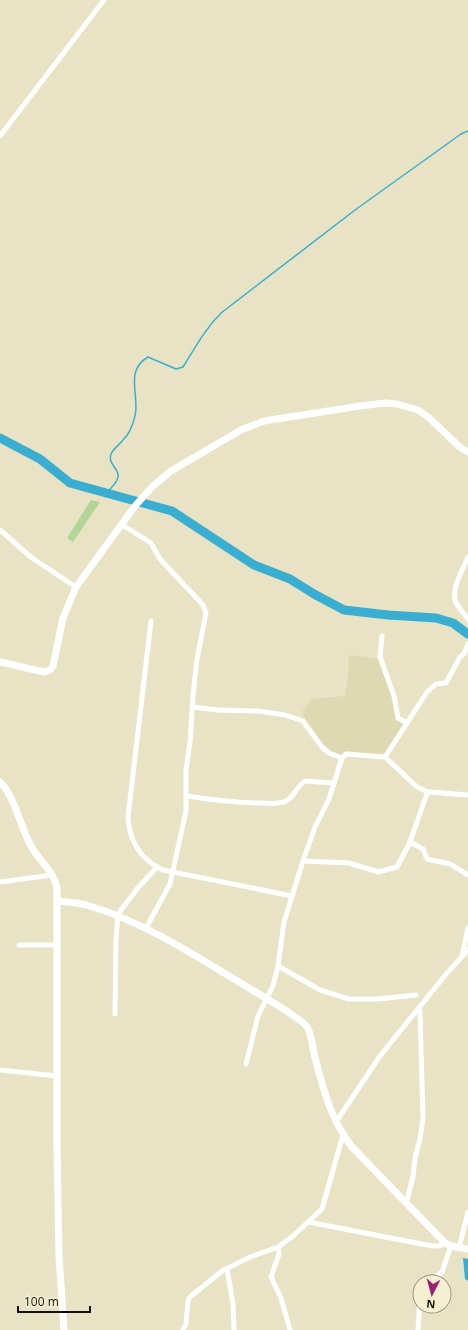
<svg xmlns="http://www.w3.org/2000/svg" width="468" height="1330" font-family="'Open Sans',sans-serif">
<style>
.built{fill:#ded8b3}
.green{fill:#b5d498}
.water{fill:#3aaed1}
.lines{fill:none;stroke-linecap:round;stroke-linejoin:round}
.stream{stroke:#3aaed1;stroke-width:1.5}
.river{stroke:#3aaed1;stroke-width:9}
.street{stroke:#fff;stroke-width:5}
.secondary{stroke:#fff;stroke-width:7}
</style>
<rect width="100%" height="100%" fill="#e8e3c5"/>
<path class="built" d="M349,655L378,659L392,696L397,720L404,724L384,756L345,751L342,755L330,751L323,745L310,728L302,712L312,699L345,696L348,677Z"/>
<path class="green" d="M91,500L100,502L73,542L67,538Z"/>
<path class="water" d="M463,1258L468,1259V1281L465,1279Z"/>
<g class="lines">
<path class="stream" d="M106,493C133,469 106,470 111,454C113,449 120,444 123,440C130,434 133,424 135,416C140,395 124,371 148,357L176,369L183,367C195,348 205,329 221,313L355,210L461,134L468,131"/>
<path class="river" d="M0,438L40,459L70,483L172,511L254,565L290,579L314,594L344,610L388,615L436,618L453,623L468,634"/>
<g class="street">
<path d="M0,136L104,0"/>
<path d="M121,524L151,543L160,559L203,605L206,613L197,659L193,696L190,742L186,770V811L170,884L146,928"/>
<path d="M0,530L32,558L76,587"/>
<path d="M468,557C463,570 452,586 455,600C457,607 464,613 468,619"/>
<path d="M151,621L128,817C129,841 141,860 163,870L292,896"/>
<path d="M382,636L380,657L394,696L398,718L407,723"/>
<path d="M193,707L217,710L258,711L285,715L303,721L322,747L329,753L342,758"/>
<path d="M385,757L427,692L436,684L446,683L460,657L464,654L468,644"/>
<path d="M187,796C212,800 236,803 262,803C269,803 279,805 286,801C294,797 297,786 305,781L334,783"/>
<path d="M410,842L423,849L427,859L450,864L468,875"/>
<path d="M303,861L349,863L378,872L397,867L410,842L425,799L428,792"/>
<path d="M0,882L45,876L52,874"/>
<path d="M19,945H57"/>
<path d="M462,956L468,928"/>
<path d="M278,966L284,922L303,861L315,827L329,799L342,758L346,754L385,757L417,787L428,792L468,795"/>
<path d="M115,1014L116,939L118,914L137,889L157,867"/>
<path d="M246,1064L258,1016L273,986L278,966L320,990L349,999H378L416,995"/>
<path d="M0,1070L57,1076"/>
<path d="M336,1122L380,1056L447,973L468,950"/>
<path d="M404,1202L407,1200L413,1177L415,1158L420,1139L423,1118L420,1012L419,1008"/>
<path d="M308,1222L432,1246C437,1246 441,1247 445,1243"/>
<path d="M278,1247L279,1254L271,1277L281,1298L290,1330"/>
<path d="M459,1248L468,1212"/>
<path d="M227,1269L233,1304L234,1330"/>
<path d="M430,1282L442,1272L451,1246"/>
<path d="M183,1330L186,1324L188,1301L190,1297L222,1271L250,1257L278,1247L293,1236L322,1209L343,1135"/>
<path d="M418,1330L420,1296"/>
</g>
<g class="secondary">
<path d="M0,662L44,672L50,670L53,666L63,618L76,587L135,506L153,486L171,471L241,430L264,421L360,406L385,403L397,404L418,410L428,417L461,448L468,452"/>
<path d="M0,782C14,795 21,828 31,846C39,861 54,871 57,888V1148L59,1256L64,1330"/>
<path d="M58,901C70,902 82,903 93,907C151,925 203,961 254,991C265,998 301,1018 307,1027C313,1037 312,1050 316,1061C324,1093 332,1121 352,1147L445,1243L451,1246L468,1249"/>
</g>
</g>
<g transform="translate(432 1294) rotate(186)"><circle r="19" fill="#f5f0d2" stroke="#9a9781"/>
<path d="M0-3L7 15L0 10L-7 15Z" fill="#9e1e71"/>
<text y="-6" font-size="11" font-weight="bold" text-anchor="middle" fill="#121107">N</text>
</g>
<path d="M18 1306v6h72v-6" fill="none" stroke="#121107" stroke-width="2"/>
<text x="24" y="1306" font-size="12" fill="#121107" stroke="#f5f0d2" stroke-width="3" paint-order="stroke">100 m</text>
</svg>
